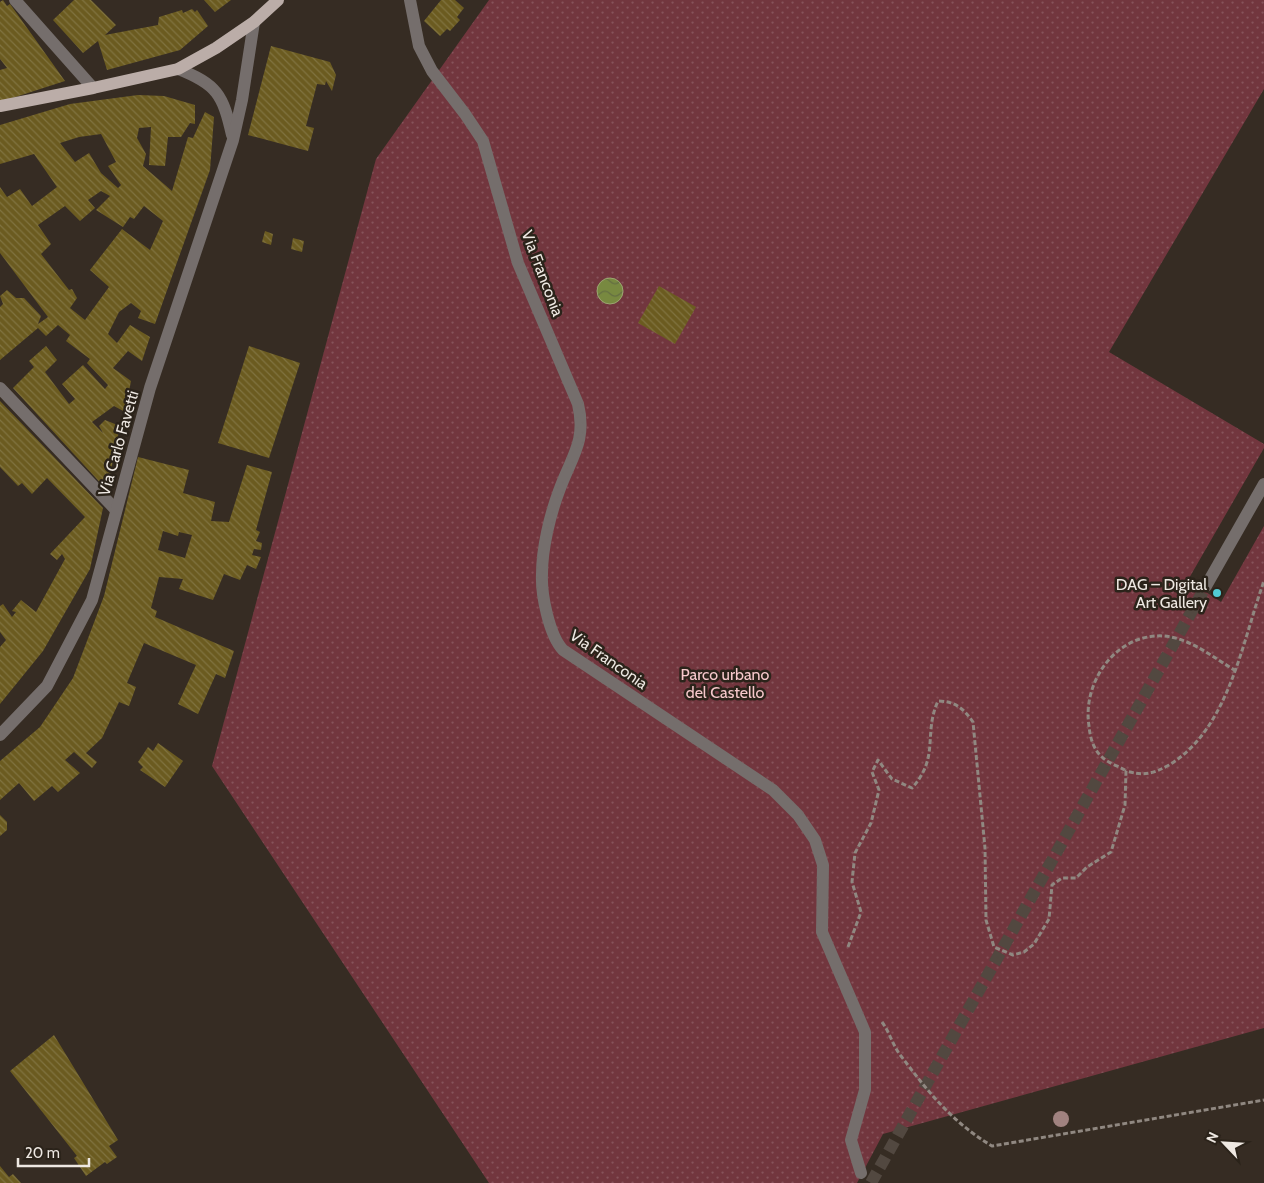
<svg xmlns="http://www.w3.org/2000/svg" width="1264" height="1183" font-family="Cabin,sans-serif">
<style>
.park{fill:url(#park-dots)}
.water{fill:url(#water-waves);stroke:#9ba671}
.building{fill:url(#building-back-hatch);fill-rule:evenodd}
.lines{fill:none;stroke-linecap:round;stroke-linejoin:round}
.minor-tunnel{stroke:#524840;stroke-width:12;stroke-dasharray:12 6;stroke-linecap:butt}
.path{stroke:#908881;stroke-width:3;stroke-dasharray:5 2.5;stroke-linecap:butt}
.minor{stroke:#756e6c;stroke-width:12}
.major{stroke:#bbada8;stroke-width:12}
.tree{fill:#a0827f}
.poi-dot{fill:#51ccd4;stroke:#2b231a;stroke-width:2}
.labels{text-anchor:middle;stroke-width:5;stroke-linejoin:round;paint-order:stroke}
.street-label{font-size:16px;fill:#eee8e2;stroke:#2b231a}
.poi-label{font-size:16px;fill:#eee8e2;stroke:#2b231a;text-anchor:end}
.park-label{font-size:16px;fill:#f6c8cb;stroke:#2b231a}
</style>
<defs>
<pattern id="park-dots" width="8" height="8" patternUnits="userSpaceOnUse" patternTransform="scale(1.25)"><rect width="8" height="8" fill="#72363e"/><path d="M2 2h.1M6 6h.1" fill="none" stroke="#86535a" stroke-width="1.8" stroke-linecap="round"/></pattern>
<pattern id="water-waves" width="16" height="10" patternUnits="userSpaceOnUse" patternTransform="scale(1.25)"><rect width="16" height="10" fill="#788940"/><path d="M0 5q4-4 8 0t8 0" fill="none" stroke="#646e42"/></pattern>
<pattern id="building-back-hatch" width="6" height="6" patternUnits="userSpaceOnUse" patternTransform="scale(1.25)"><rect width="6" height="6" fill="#6b5b20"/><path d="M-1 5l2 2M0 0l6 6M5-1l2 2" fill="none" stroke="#807340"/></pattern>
</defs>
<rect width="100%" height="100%" fill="#362c23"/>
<path class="park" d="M489,0H1264V89L1109,352L1264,444V448L1188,580L1221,602L1264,526V1028L883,1134L857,1183H489L212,766L376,159Z"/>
<circle class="water" cx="610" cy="291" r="13"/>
<g class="building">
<path d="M3,0L7,6L10,4L65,81L0,102V70L7,68L0,59V2Z"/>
<path d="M74,0H91L116,25L105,35L158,25L159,17L182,10L183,13L192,9L195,12L197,10L208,26L180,50L107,70L98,41L83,53L53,20Z"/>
<path d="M204,0H231L215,12Z"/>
<path d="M441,0H455L464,8L457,17L460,20L450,31L447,29L440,36L424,21Z"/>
<path d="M271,46L330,62L336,75L332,91L326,81L325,85L317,84L306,126L314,128L308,151L248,135Z"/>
<path d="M138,95L164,96L195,105V124L190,123L181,137H168L165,166L149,165L151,127L139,128L137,138L146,154L143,166L172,191L188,137L193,138L205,112L214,117L210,170L155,324L138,318L141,311L131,303L119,312L108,334L117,343L130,325L150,337L142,361L128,351L113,368L131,381L125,412L114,406L92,422L103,433L99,426L105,420L120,426L107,490L13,388L34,367L29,361L46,346L57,360L45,372L69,404L75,399L62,384L83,365L105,389L108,385L87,363L90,359L66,341L70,335L58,325L46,336L38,328L0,360V307L3,304L0,296L7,290L16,298H24L41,316L38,324L48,317L0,253V187L7,197L20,189L32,206L57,187L34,154L0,164V125L70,104ZM101,134L116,162L108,166L121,185L118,188L101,173L89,153L75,162L60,143L79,137ZM101,191L110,196L96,210L123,227L130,217L134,219L144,206L163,221L150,250L122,229L90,270L109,287L85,320L70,308L77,298L72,289L69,290L41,254L51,244L38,225L65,206L80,221L95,208L88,200Z"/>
<path d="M265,231L273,234L271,245L262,242Z"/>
<path d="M293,238L304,241L302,252L291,249Z"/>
<path d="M659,286L696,307L675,344L638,323Z"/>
<path d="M249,346L300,363L269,458L218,443Z"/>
<path d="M0,401L103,508L90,569L43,651L0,704V647L6,640L0,632V606L3,604L12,617L16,612L12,611L21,600L36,612L65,559L62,554L57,560L50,554L85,517L47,478L32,494L22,483L18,486L0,467Z"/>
<path d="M138,457L189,470L183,493L215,502L211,521L229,522L247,465L272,472L256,530L260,532L256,541L262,543L261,550L254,549L252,555L261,557L256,569L247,565L240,580L224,574L213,600L179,589L183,579L159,577L151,608L157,611L155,617L234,651L225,678L216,674L198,714L178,704L196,665L144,643L127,683L136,687L129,706L119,702L102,738L86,753L97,762L92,768L74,752L65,760L80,773L58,792L52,786L34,801L19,783L0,800V761L40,727L73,678L104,596ZM163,531L178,536L179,532L192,535L185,558L158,550Z"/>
<path d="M158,743L183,761L165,787L140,770L143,767L138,762L148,747L153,751Z"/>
<path d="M0,815L7,822V830L0,836Z"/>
<path d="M54,1035L118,1140L109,1146L117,1157L107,1164L105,1162L86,1176L74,1158L77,1156L10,1071Z"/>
<path d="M0,1166L9,1177L13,1174L21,1183H0Z"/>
</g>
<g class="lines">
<path class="minor-tunnel" d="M871,1183L1206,586"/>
<g class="path">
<path d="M1125,770C1118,766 1108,763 1102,757C1093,749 1090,737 1089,726C1082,682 1116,633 1164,636C1190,638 1214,658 1236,671"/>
<path d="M848,947L861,912L852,882L855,853L871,823L879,790L872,772L878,760L892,779L912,788C940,757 923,734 938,701C955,701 964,709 973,722L985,848L986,920L994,947L1013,955L1024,952L1034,944L1049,919L1052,885L1062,878H1076L1087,867L1111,852L1125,805L1126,771C1143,776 1153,774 1169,765C1229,729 1242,642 1264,581"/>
<path d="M882,1022C890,1033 893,1046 901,1056C929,1093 952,1122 992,1146L1264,1100"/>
</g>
<g class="minor">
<path d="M15,0L93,88"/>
<path d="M410,0L419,46L432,71L465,114L483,141L518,263L578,404C587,442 571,457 559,491C550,515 542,548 542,574C541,594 549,635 563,650L773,790L798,815L815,840L823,865L822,932L865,1032V1090L851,1140L861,1173"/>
<path d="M178,69C217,84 223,95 232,135"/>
<path d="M0,388L116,510"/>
<path d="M1206,586L1264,484"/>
<path d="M0,735L47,686L92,600L150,388L233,140L242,100L254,22"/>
</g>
<path class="major" d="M0,106L93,88L178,69L216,48L254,22L278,0"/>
</g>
<circle class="tree" cx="1061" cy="1119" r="8"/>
<circle class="poi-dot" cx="1217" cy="593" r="5"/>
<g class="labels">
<g class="street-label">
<text transform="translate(543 273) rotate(69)" y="6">Via Franconia</text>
<text transform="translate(118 443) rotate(-74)" y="6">Via Carlo Favetti</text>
<text transform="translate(609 659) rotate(35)" y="6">Via Franconia</text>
</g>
<g class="poi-label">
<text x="1207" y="590">DAG – Digital<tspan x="1207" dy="18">Art Gallery</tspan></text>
</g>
<g class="park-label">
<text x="725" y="680">Parco urbano<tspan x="725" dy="18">del Castello</tspan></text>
</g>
</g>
<g transform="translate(1224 1143) rotate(295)" stroke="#2b231a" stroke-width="4" paint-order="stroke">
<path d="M0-4L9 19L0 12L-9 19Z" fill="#eee8e2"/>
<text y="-8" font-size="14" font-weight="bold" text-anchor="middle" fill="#eee8e2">N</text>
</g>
<path d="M18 1158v8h71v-8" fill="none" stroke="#eee8e2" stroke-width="2.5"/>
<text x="25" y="1158" font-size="15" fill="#eee8e2" stroke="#2b231a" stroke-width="4" paint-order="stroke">20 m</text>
</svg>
